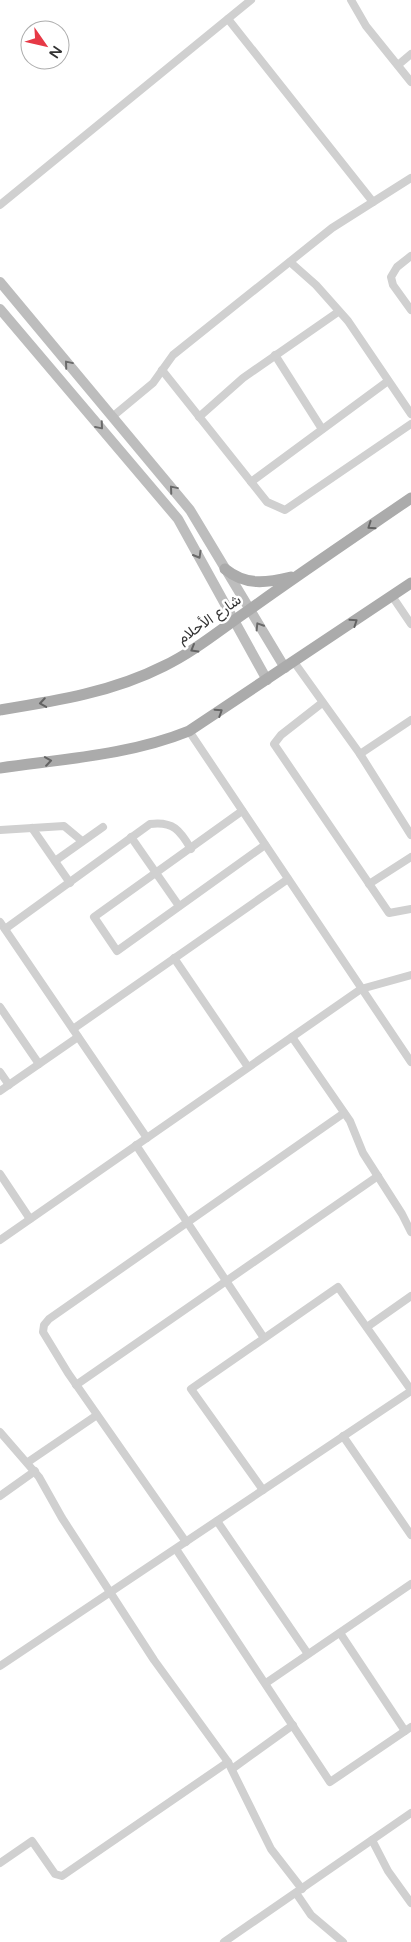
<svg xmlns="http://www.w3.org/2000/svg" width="411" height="1942" font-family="'Varela Round',Vazirmatn,sans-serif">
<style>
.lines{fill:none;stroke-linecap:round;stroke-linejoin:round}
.minor{stroke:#d0d0d0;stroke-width:8}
.secondary{stroke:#bdbdbd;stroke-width:10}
.primary{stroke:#ababab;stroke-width:11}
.oneway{stroke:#6a6a6a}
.oneway2{stroke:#636363}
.labels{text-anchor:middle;stroke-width:5;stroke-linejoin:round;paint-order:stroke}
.street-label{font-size:15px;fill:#333;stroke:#fff}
</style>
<rect width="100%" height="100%" fill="#fff"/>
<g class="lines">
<g class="minor">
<path d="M351,0L366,26L411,82"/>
<path d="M228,19L373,202"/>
<path d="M398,65L411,54"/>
<path d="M0,205L251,0"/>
<path d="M411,256L397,267L391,277L393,285L411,310"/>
<path d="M290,262L316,285L348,321L411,414"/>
<path d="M275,355L322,429"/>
<path d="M162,370L267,502L285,510L411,424"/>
<path d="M112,417L153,383L173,355L332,228L411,178"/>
<path d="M199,417L243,378L338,312"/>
<path d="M251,482L388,381"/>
<path d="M392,596L411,624"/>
<path d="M294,662L360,754L411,835"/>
<path d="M322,703L281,735L274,744L389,913L411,909"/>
<path d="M189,731L411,1062"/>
<path d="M360,754L411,720"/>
<path d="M242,811L94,917L117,951L265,845"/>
<path d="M32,828L70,883"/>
<path d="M0,830L64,826L82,841"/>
<path d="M131,837L179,906"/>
<path d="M55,861L103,827"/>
<path d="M369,884L411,857"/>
<path d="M0,922L147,1138"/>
<path d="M5,929L150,824C173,821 180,830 191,849"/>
<path d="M174,958L248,1067"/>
<path d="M0,1007L39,1064"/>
<path d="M73,1029L288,879"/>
<path d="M292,1037L350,1121L363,1153L402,1214L411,1232"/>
<path d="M0,1072L9,1085"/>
<path d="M0,1091L78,1037"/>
<path d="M136,1145L264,1338"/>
<path d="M0,1174L30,1219"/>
<path d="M0,1240L361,989L411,975"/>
<path d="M367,1327L411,1296"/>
<path d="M76,1385L378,1176"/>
<path d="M0,1432L39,1477L62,1518L154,1660L228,1762L271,1849L302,1889"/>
<path d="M343,1436L411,1535"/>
<path d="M28,1462L97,1415"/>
<path d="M263,1490L191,1389L338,1287L411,1390"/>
<path d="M0,1496L35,1471"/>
<path d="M217,1521L308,1654"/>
<path d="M186,1542L68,1373L43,1332L44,1325L49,1319L344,1113"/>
<path d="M176,1549L330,1782L411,1727"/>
<path d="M340,1633L405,1731"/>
<path d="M0,1666L411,1391"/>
<path d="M266,1683L411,1584"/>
<path d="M232,1769L293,1725"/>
<path d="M372,1840L388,1871L411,1903"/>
<path d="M0,1863L32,1841L55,1874L62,1876L228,1762"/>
<path d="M296,1893L311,1915L343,1942"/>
<path d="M224,1942L411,1813"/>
</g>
<g class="secondary">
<path d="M0,282L190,510L285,668"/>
<path d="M0,309L178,519L267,680"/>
</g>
<g class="primary">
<path d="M225,569C246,586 266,583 291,577"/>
<path d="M0,710C56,701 113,692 164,666C195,651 221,629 249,610C302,572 357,535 411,498"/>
<path d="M0,768C63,759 130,755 189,731L411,583"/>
</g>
</g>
<defs><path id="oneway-chevron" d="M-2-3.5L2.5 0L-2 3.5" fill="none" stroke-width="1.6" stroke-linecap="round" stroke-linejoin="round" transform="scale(1.25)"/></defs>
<g class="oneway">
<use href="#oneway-chevron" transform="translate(68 364) rotate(-130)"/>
<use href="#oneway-chevron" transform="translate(100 426) rotate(50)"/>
<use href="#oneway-chevron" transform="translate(173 489) rotate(-130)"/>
<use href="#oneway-chevron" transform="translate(198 555) rotate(60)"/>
<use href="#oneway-chevron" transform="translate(259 626) rotate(-122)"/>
</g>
<g class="oneway2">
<use href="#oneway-chevron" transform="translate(371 526) rotate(146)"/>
<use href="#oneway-chevron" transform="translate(354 622) rotate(-34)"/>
<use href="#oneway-chevron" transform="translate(194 649) rotate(150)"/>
<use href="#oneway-chevron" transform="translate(43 703) rotate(171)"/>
<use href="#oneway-chevron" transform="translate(219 712) rotate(-33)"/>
<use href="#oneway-chevron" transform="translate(48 761) rotate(-8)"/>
</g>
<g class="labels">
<g class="street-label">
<text transform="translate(209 619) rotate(-35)" y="5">شارع الأحلام</text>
</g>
</g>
<g transform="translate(45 45) rotate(124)"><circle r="24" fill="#ffffff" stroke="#adadad"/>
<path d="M0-4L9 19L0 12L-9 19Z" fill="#e63946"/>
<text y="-8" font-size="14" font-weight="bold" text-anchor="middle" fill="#333333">N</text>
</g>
</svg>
